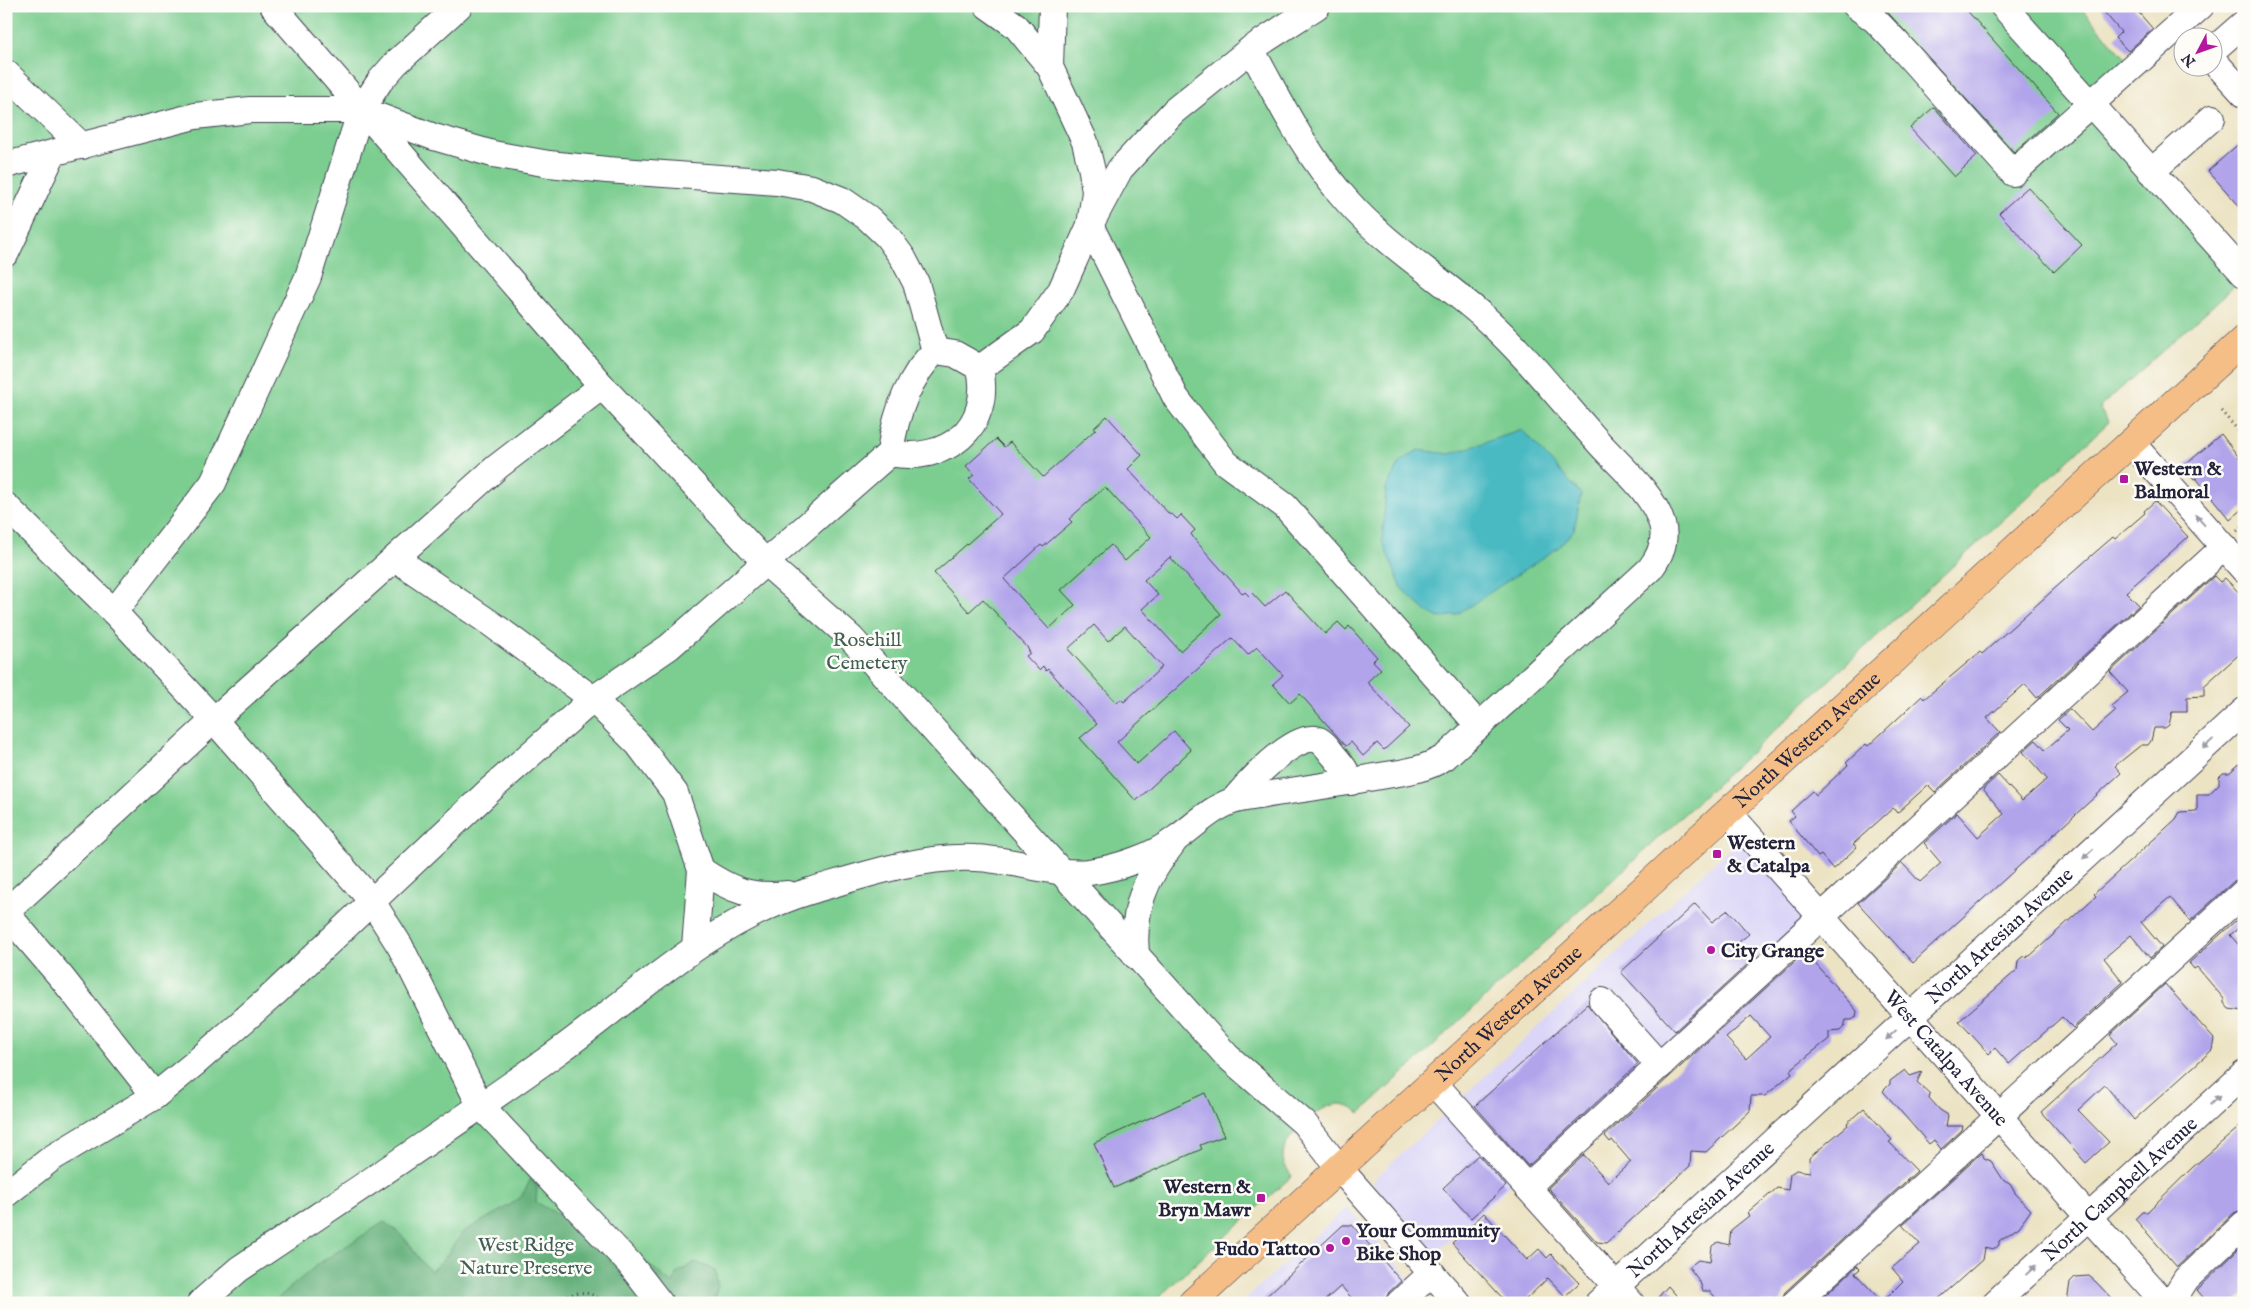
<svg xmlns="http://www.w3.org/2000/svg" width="2250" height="1309" font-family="'IM FELL English',serif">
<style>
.built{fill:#dbd6f7}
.green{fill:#7bcd90;stroke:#4e7866}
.forest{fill:#64b07a;stroke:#43695a}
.water{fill:#4ab9c2;stroke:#366e7e}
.building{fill:#b1a4eb;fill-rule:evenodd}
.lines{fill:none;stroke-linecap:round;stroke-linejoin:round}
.minor-casing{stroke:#403f4f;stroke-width:28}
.major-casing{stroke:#403f4f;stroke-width:29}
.path{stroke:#403f4f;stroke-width:3;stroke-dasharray:1 4;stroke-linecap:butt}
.minor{stroke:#fff;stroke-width:26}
.major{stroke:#f6be87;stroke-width:28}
.oneway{fill:#9c9ca7}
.poi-dot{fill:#b5179e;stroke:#fdfcf7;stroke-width:2}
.labels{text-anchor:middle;stroke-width:5;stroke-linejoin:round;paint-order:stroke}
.poi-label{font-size:20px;font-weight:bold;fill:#22223b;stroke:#fdfcf7;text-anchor:start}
.park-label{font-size:20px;fill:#415e59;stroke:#fdfcf7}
.street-label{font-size:20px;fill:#22223b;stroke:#fdfcf7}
</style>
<rect width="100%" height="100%" fill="#fdfcf7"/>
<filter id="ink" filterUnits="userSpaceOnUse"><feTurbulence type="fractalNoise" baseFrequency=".02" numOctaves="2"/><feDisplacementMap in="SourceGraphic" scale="10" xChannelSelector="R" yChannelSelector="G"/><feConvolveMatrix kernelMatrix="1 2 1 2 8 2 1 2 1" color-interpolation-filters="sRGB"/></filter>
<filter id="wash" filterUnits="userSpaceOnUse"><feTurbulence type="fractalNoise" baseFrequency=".0096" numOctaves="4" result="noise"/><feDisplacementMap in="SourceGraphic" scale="20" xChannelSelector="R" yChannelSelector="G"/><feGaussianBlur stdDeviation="1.12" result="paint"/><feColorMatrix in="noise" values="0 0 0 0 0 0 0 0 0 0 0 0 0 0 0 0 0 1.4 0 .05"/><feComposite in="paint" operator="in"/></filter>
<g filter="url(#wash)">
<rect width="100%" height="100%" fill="#ece3c3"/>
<g class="built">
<path d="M1745,834L1818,918L1524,1173L1435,1254L1371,1182Z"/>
<path d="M1347,1207L1415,1284L1395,1303H1241Z"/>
</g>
<path class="green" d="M6,6H2079L2129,62L2080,106L2239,282L2099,408L2109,422L1360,1113C1354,1108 1347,1104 1339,1104C1320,1104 1285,1136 1283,1154C1282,1163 1287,1169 1292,1176L1152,1303H6Z"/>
<path class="forest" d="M532,1177L537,1186L536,1202L588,1232L637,1255L673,1284L676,1274L695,1262L715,1270L718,1287L713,1303H272L318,1264L384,1222C390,1227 398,1231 403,1237C414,1248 419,1262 431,1271L443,1260L463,1232L510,1205L521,1197Z"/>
<path class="water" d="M1522,430L1581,494L1574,530L1559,547L1456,615L1439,618L1427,612L1402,589L1382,541L1386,488L1399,463L1418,450L1450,454Z"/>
<g id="blocks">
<g class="building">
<path d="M1882,6H1963L2058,113L2014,152Z"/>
<path d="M2099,6H2133L2153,29L2128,51L2115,38L2121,32Z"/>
<path d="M1934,107L1977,156L1954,177L1910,128Z"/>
<path d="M2244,139V211L2208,171Z"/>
<path d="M2028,187L2082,245L2054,272L1999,213Z"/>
<path d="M1107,416L1142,455L1128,469L1170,515L1172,514L1177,519L1181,515L1195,530L1191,534L1195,540L1243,594L1245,592L1249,596L1252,593L1265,607L1285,590L1325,634L1338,622L1346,630L1349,626L1377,657L1373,661L1381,669L1367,682L1409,727L1384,750L1377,743L1363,756L1351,742L1346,746L1300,694L1290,703L1273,684L1283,675L1257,647L1248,655L1232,638L1117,742L1137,764L1174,731L1191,750L1136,801L1080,738L1097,724L1048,669L1046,671L1043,666L1039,670L1026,656L1030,653L1027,647L983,599L969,612L934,573L1001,514L969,479L974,475L966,466L996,439L1004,447L1010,442L1043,477L1096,429L1094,428ZM1105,487L1151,537L1125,561L1111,545L1061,590L1075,605L1049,629L1004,579L1041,545L1043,547L1072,522L1069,519ZM1170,557L1221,614L1180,651L1142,609L1158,595L1144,580ZM1094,625L1108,641L1125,626L1162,667L1124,702L1121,699L1117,703L1068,649Z"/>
<path d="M2221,434L2244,464V508L2230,520L2196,478L2194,479L2183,467Z"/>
<path d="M2155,501L2188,537L2126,592L2139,605L2037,698L2025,684L1987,718L2000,732L1935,792L1928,785L1897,813L1893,808L1853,844L1857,847L1833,869L1821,855L1818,857L1789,821L1795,816L1791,811L1813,791L1816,795L1848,765L1846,763L1866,744L1868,746L1922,696L1924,699L1980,652L1982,654L2091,556L2113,537L2115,539L2145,513L2144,511Z"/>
<path d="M2214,576L2220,582L2225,578L2244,598V650L2204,686V696L2187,697V712H2172L2169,725L2165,728H2154L2151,741L2148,745H2141L2115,766L2121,773L1913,963L1858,903L1902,863L1920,882L1941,863L1924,843L1957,813L1978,837L2004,814L1983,789L1998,775L2022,801L2047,779L2023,752L2036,740L2045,750L2068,730L2058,720L2070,709L2092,732L2116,711L2111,706L2128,692L2110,672Z"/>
<path d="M2244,760V877L2234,881L2190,921L2170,897L2141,922L2162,947L2150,958L2131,935L2104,958L2123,982L2073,1028L2062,1017L2009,1064L1995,1048L1989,1054L1959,1021L2017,970L2018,961L2022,957L2030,956L2096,896L2094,894L2176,819L2180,812L2197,811V794H2209L2219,784V777L2223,773H2229Z"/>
<path d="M1695,904L1712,922L1728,910L1749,934L1734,946L1749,963L1675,1031L1621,972Z"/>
<path d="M2244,913V924L2230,935L2244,951V1011L2229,1009L2224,1003V999L2197,967L2194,969L2189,963Z"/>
<path d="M1805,952L1857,1011L1856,1017L1852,1020H1846L1844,1027L1840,1031L1829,1032V1039L1790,1070L1792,1073L1765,1096H1751L1750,1111L1706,1152L1691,1151L1690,1166L1606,1243L1597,1242L1548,1188L1584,1155L1608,1182L1631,1162L1612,1140L1610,1142L1605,1136ZM1751,1016L1770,1037L1746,1059L1726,1038Z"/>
<path d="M2165,984L2214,1039L2212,1050L2134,1120L2105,1085L2078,1110L2109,1142L2086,1163L2041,1112L2117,1043L2110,1035Z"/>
<path d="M1587,1004L1638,1064L1528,1166L1475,1106Z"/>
<path d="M1905,1070L1910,1076L1922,1072L1917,1082L1930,1094L1929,1098L1940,1110L1948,1115L1946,1126H1963L1962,1130L1941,1149L1934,1140L1929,1144L1883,1091L1890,1084V1081Z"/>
<path d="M1205,1093L1224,1136L1200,1145L1202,1149L1114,1188L1094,1143Z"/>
<path d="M1864,1108L1892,1140L1889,1142L1917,1171L1785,1292L1780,1303H1720L1710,1291H1703L1700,1282L1689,1267L1698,1260L1710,1262L1712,1246L1718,1242L1729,1245L1731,1230L1750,1215L1748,1213L1777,1188L1788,1190L1790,1174L1796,1170L1810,1172L1809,1158L1848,1125L1847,1123Z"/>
<path d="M2244,1123V1209L2234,1213L2177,1267L2135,1219L2142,1212H2147L2193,1167Z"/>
<path d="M1982,1152L1984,1158L1991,1161L2004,1181L2010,1184L2015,1193L2031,1210L2019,1227L1999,1241V1245L1993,1250L1984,1248L1982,1260L1934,1303H1817L1857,1266L1860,1269L1855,1273L1882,1302L1903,1281L1892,1268L1920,1244L1902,1225Z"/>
<path d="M1478,1155L1506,1186L1471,1218L1443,1188Z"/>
<path d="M1484,1213L1527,1260L1539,1249L1547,1258L1551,1254L1579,1283L1565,1296L1548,1278L1522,1303H1507L1452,1243Z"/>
<path d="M1343,1225H1352L1401,1281L1389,1292L1384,1303H1356L1341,1286L1322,1303H1259Z"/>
<path d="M2240,1248L2244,1252V1294L2233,1303H2208L2197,1290Z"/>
<path d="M2089,1276L2096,1282L2116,1303H2067L2070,1282L2075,1277Z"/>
<path d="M1668,1286L1683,1303H1653Z"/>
</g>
</g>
</g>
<g filter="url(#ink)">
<use href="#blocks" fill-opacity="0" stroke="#403f4f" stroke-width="1"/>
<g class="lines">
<g class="minor-casing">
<g id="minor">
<path d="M273,6L602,386L766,563L851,638L1227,1056L1304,1123L1339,1168L1458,1303"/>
<path d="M988,6L1016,26L1050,67"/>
<path d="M1052,6L1050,67L1085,142L1092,171L1095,192L1090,225L1176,398L1226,463L1285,506L1479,726"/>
<path d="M1856,6L1875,20L1898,44L2013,173L2201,6"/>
<path d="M2003,6L2244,274"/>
<path d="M2212,51L2244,23"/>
<path d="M2212,59L2244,94"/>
<path d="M6,73L82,146"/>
<path d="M6,165L195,116L250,110H361L434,137L493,154L549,164L607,170L777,182L812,188L842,200L868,218L887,236L903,258L916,283L935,351C908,378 895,416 890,453"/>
<path d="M2151,172L2212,118"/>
<path d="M6,253L53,153"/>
<path d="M935,351L955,354L980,368"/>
<path d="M2131,442L2244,570"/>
<path d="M6,506L114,612L214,720L371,900L400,946L480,1105L629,1263L660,1303"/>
<path d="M396,559L493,625L593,699L638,744L675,793L701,870L695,947"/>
<path d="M114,612L213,483L308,277L361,110L380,81L396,63L459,6"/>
<path d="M1234,800C1248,783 1291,736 1315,739C1323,740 1329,750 1334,756C1341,764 1347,771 1351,782"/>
<path id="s1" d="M1728,812L2165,1303"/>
<path d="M701,870C732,891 751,898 788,894"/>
<path d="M6,912L214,720L497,467L602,386"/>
<path d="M6,913L62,978L155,1096"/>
<path d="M1136,956C1132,910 1144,879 1173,843"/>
<path d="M1602,1001L1660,1066"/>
<path d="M1433,1082L1631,1303"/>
<path d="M1527,1187L2224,547"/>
<path d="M6,1194L52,1158L155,1096L194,1064L275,993L490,790L593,699L669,647L890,453C946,464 993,428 980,368L1032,331L1061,290L1090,225L1120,169L1174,111L1251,49L1317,6"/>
<path d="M200,1303L239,1269C346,1197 455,1126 559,1051C639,993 713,920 810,891C861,876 922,855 975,858C1012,859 1055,876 1089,872C1118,868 1154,856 1177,838C1197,824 1215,804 1240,799C1285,791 1330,786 1374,777C1399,773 1424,771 1445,757L1650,569C1660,556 1667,541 1662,524C1653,493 1621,467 1600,444C1562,402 1528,357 1486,319C1441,278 1389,248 1348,202C1307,157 1280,102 1251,49"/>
<path d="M1399,1303L1432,1273"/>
<path id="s2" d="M1598,1303L2244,711"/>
<path d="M1795,1303L2244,892"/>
<path id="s3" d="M1995,1303L2244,1074"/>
<path d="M2171,1303L2186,1279L2244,1224"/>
</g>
</g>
<g class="major-casing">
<g id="major">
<path id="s4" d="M1192,1303L2244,339"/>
</g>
</g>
<g class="path">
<path d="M2221,411L2244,437"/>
<path d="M2237,531L2244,526"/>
<path d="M560,1303C573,1287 593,1292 607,1303"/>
</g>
<use href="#minor" class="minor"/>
<use href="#major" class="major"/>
</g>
<defs><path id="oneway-solid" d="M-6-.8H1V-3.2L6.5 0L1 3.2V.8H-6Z" transform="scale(1.25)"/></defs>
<g class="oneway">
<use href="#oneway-solid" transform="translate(2200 520) rotate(-131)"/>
<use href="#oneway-solid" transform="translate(2208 744) rotate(137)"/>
<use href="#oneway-solid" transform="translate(2088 854) rotate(137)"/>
<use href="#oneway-solid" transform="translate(1891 1035) rotate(137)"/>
<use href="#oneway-solid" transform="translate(2215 1100) rotate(-43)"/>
<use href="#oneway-solid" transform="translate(2031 1270) rotate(-43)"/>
</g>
</g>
<g class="poi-dot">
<rect x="2119" y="474" width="10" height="10" rx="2.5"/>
<rect x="1712" y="849" width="10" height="10" rx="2.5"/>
<circle cx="1711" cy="950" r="5"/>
<rect x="1256" y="1193" width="10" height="10" rx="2.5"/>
<circle cx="1346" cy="1241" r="5"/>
<circle cx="1330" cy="1248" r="5"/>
</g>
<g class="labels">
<g class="poi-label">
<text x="2134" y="475">Western &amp;<tspan x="2134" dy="23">Balmoral</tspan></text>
<text x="1727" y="849">Western<tspan x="1727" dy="23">&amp; Catalpa</tspan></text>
<text x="1721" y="957">City Grange</text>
<text x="1251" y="1193" text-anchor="end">Western &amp;<tspan x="1251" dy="23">Bryn Mawr</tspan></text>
<text x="1356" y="1237">Your Community<tspan x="1356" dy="23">Bike Shop</tspan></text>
<text x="1320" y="1255" text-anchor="end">Fudo Tattoo</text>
</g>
<g class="park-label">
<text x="867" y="646">Rosehill<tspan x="867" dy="23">Cemetery</tspan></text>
<text x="526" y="1251">West Ridge<tspan x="526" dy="23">Nature Preserve</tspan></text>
</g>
<g class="street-label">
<text dy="7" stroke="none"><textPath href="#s4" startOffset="834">North Western Avenue</textPath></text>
<text dy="7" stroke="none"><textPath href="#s2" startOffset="544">North Artesian Avenue</textPath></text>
<text dy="7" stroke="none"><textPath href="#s4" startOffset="429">North Western Avenue</textPath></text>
<text dy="7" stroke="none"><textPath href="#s1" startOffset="329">West Catalpa Avenue</textPath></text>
<text dy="7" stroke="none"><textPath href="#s3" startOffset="169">North Campbell Avenue</textPath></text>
<text dy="7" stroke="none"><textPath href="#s2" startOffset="139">North Artesian Avenue</textPath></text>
</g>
</g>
<rect width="2250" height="1309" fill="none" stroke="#fdfcf7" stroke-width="25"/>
<g transform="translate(2198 52) rotate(229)"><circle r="24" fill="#fdfcf7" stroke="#a5a5ac"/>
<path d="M0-4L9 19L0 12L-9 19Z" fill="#b5179e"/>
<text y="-8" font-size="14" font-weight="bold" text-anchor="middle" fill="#22223b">N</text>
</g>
</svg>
